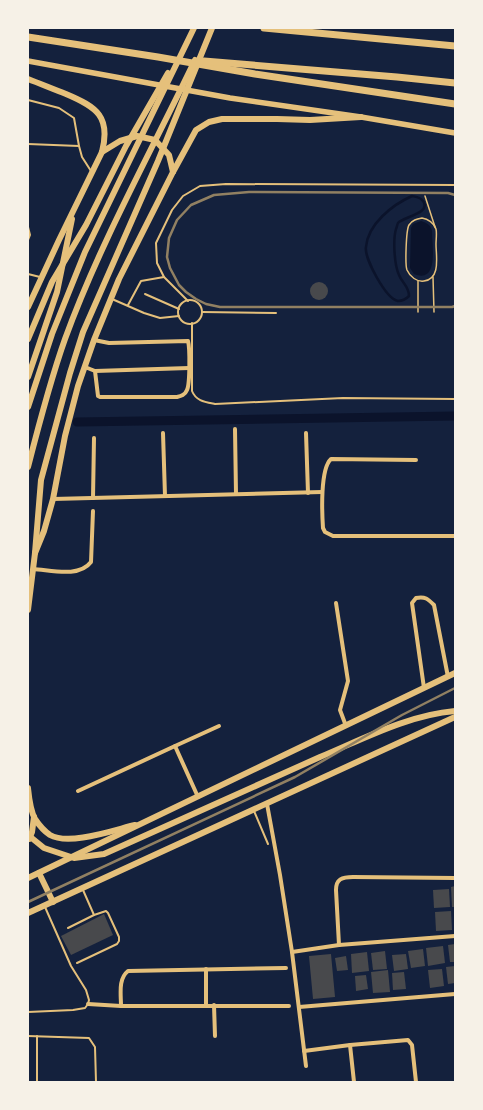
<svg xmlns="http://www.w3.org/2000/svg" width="483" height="1110" font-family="'PT Sans Narrow',sans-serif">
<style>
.water{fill:#0b132b}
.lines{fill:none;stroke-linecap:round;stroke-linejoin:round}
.stream{stroke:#0b132b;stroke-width:2.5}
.canal{stroke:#0b132b;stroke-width:9}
.building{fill:#48494c}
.path{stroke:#e5c07b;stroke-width:1.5}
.service{stroke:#e5c07b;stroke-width:2}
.minor{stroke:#e5c07b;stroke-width:4}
.secondary{stroke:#e5c07b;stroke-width:5.5}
.primary{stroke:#e5c07b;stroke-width:6}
.trunk{stroke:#e5c07b;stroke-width:6}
.motorway{stroke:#e5c07b;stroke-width:7}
.rail{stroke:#918062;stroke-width:2.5}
</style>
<rect width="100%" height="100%" fill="#14213d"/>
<path class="water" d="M421,221C427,223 431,225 432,231C432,246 439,284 414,274L410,268L411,228L413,224Z"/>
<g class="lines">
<path class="stream" d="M412,196C417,197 420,197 423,201C432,213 403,217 398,223C397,225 397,227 396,229C393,239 394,264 399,275C402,283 409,286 409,296C406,299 403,301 398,301C386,299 364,258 366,247C368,224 392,205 412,196Z"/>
<path class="canal" d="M77,422L455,416"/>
</g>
<g class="building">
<circle cx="319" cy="291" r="9"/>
<path d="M455,886V907H452L451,887Z"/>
<path d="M449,889L450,907L434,908L433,890Z"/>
<path d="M451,911L452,930L436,931L435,912Z"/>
<path d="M104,914L113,935L71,955L61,936Z"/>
<path d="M455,944V962H450L448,945Z"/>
<path d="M443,946L445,963L428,966L426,948Z"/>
<path d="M423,949L425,966L411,968L408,951Z"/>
<path d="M385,951L387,969L373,970L371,953Z"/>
<path d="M367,952L369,971L352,973L351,954Z"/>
<path d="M331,954L335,997L313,999L309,956Z"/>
<path d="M406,954L408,969L394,971L392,955Z"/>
<path d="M346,956L348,970L337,971L335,958Z"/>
<path d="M455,966V983L448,984L446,967Z"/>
<path d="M442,969L444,986L430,988L428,970Z"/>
<path d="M388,970L390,992L373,993L371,972Z"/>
<path d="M404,972L406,989L393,990L392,973Z"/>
<path d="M366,975L368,989L356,991L355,976Z"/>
</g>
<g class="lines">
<g class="path">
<path d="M425,196L435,227"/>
<path d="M422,218C428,219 434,223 436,229C437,233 436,240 436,244C436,256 441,279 424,281C417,282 410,277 407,270C405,265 406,230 409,225C412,220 417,219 422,218Z"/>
<path d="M433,277L434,312"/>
<path d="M418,281V312"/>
</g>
<g class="service">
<path d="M28,100L59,108L74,118L79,146L82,157L91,171"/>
<path d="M28,144L79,146"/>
<path d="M28,227L30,235L28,240"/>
<path d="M28,274L40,277"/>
<path d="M145,294L179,309"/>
<path d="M112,299L144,313L160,318L179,316"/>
<circle cx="190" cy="312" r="12"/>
<path d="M188,301L164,277L157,263L156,243L172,210L183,196L200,186L226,184L455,185"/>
<path d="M128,305L141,281L164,277"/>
<path d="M202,312L276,313"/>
<path d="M192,323V391C196,401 205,402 215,404L343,398L455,399"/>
<path d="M254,811L268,844"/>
<path d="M68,928L94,915L83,890"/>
<path d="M77,963L117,944L119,941V937L108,913L106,911L94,915"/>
<path d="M28,1012L73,1010L85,1008L88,1004L89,1000L86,990L71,966L45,907"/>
<path d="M28,1036L89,1038L95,1047L96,1082"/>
<path d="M37,1082V1036"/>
</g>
<g class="minor">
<path d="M85,367L95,371L98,396L100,397H177C181,396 185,395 187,390C190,384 190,348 188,341L109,343L94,340"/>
<path d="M95,371L189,368"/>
<path d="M235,429L236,494"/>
<path d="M163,433L165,496"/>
<path d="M306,433L308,493"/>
<path d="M416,460L331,459C320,469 322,513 323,528L325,532L333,536H455"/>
<path d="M93,498L94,438"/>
<path d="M53,499L322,492"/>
<path d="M33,569C51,570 79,578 91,562L93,511"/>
<path d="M336,603L348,681L340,710L346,726"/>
<path d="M424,688L412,603L416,598C425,596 428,599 434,605L448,677"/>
<path d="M175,746L219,726"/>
<path d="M78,791L175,746L198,797"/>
<path d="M267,804L280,875L292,952L306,1066"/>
<path d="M339,945L336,890C336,879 342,877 353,877L455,878"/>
<path d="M292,952L339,945L455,936"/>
<path d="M206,969V1006"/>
<path d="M88,1004L121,1006H289"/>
<path d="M214,1005L215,1036"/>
<path d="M121,1006C121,994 118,979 128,971L286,968"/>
<path d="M299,1007L455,994"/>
<path d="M350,1045L354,1082"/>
<path d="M304,1051L350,1045L408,1040L412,1045L416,1082"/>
</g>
<path class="secondary" d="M28,61L230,98L361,117L455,133"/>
<g class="primary">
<path d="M28,79C41,84 53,89 66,94C97,107 111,117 102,152L59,240L28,307"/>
<path d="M102,152L120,141L137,136L155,140L169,155L173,172"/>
<path d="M28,339L52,282L86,225L126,146L168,73"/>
<path d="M28,377L57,292L72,219"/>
<path d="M28,407L52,334L85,252L194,28"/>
<path d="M28,467C39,424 50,381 65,339C100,243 151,152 195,60"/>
<path d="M35,553L44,531L53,499L65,436L78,386L94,340L119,279L173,172L196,130L209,122L222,119H277L310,120L361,117"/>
<path d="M28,610L35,553L41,480L70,373L83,332L158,161L212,28"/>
<path d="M28,788C29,798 30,810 35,819C39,825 44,831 50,835C69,846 114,830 135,825"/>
<path d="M28,835L44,848L74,858L104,854C176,822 248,789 320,757C363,739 408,715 455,711"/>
<path d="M29,839L32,832L34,817"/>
</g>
<g class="trunk">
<path d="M39,873L53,902"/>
<path d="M28,878L455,673"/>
<path d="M28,913L455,717"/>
</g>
<g class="motorway">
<path d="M264,28L455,46"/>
<path d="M28,37L158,57L255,74L455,104"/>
<path d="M204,61L397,77L455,83"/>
</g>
<g class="rail">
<path d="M455,195L448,193L249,192L214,195L191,205L177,220L169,238L167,257L170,268L179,285L186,292L196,299L206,304L220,307H452L455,306"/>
<path d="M28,902L295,777L402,715L455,688"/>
</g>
</g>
<rect width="483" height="1110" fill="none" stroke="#f6f1e7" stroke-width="58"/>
</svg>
